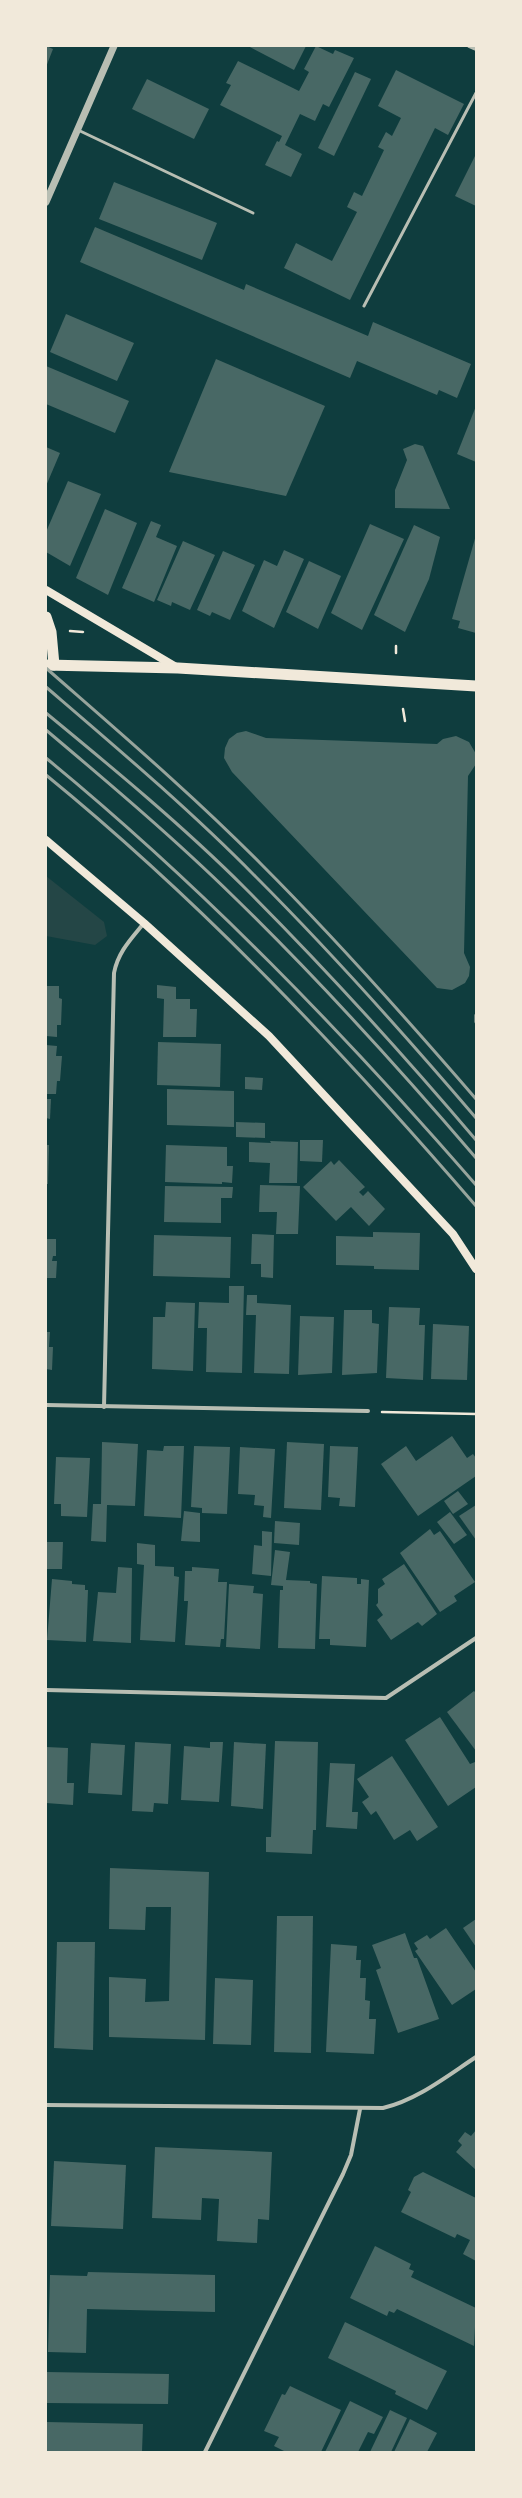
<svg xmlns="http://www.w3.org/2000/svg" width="522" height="2498" font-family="'Public Sans',sans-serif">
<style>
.green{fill:#244646}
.building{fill:#486865}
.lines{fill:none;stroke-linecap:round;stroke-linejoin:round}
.path{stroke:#f1e9da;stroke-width:2.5}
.service{stroke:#b8beb3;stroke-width:3}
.minor{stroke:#b8beb3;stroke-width:4}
.tertiary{stroke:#b8beb3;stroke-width:7}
.secondary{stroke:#f1e9da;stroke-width:8}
.trunk{stroke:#f1e9da;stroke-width:11}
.rail{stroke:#97a49c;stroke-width:3}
</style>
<rect width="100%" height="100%" fill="#0f3d3e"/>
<path class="green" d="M46,876L104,922L107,936L95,945L46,936Z"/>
<g class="building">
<path d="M46,46L53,49L46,67Z"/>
<path d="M248,46H306L294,70Z"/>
<path d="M316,46L333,54L335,50L354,58L329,107L323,104L315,121L300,114L285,145L302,154L291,177L265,165L277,141L279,142L282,136L220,105L231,85L226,83L238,61L299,91L309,72L304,69Z"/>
<path d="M396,70L464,104L448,135L435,128L350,300L284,268L296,243L332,261L357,212L347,207L354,192L362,196L384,150L378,147L386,132L392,136L401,118L378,106Z"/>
<path d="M355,72L371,79L334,156L318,148Z"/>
<path d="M147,79L209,109L194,139L132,109Z"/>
<path d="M476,154V206L455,196Z"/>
<path d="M114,182L217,223L202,260L99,219Z"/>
<path d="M95,227L244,290L246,284L368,336L373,322L471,364L457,398L439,390L437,395L357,361L350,378L80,262Z"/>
<path d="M66,314L134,343L117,381L50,352Z"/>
<path d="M216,359L325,406L286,496L169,472Z"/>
<path d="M46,366L129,401L115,433L46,404Z"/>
<path d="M476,406V462L457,454Z"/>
<path d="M415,444L423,446L450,509L395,508V490L407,460L403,449Z"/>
<path d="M46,447L60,453L46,486Z"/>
<path d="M68,481L101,494L70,566L46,552V532Z"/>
<path d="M105,509L137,523L108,595L76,578Z"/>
<path d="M151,521L161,525L156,537L177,546L154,602L122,588Z"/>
<path d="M370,524L404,539L362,630L331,613Z"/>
<path d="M414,525L440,537L429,579L405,632L374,615Z"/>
<path d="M476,535V633L458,628L460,621L452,619Z"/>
<path d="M183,541L215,555L190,610L172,602L171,606L157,600Z"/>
<path d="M284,550L304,559L274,628L242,611L264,560L277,566Z"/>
<path d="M223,551L255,565L230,620L212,612L210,616L197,610Z"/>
<path d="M309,561L341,576L318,629L286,612Z"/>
<path d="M246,731L266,738L437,744L443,739L456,736L469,742L476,754V764L468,776L464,953L470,967L469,976L465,983L452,990L437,988L232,772L224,758L225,748L229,739L237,733Z"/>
<path d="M157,985L176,987V999H190V1009H197L196,1037H163L164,999L157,998Z"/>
<path d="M46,986H59V998L62,999L61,1025H57V1037L46,1036Z"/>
<path d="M158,1042L221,1044L220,1087L157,1085Z"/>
<path d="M46,1045L57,1046L56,1056H62L60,1081H57L56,1094H46Z"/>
<path d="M245,1077L263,1078L262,1090L245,1089Z"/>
<path d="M167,1089L234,1091V1127L167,1125Z"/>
<path d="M46,1099H51L50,1119L46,1118Z"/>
<path d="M236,1122L265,1123V1138L236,1137Z"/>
<path d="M300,1140H323L322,1162L300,1161Z"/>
<path d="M270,1141L298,1142L297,1183H269L270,1163L249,1162V1142L271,1143Z"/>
<path d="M46,1145H49L48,1184H46Z"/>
<path d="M166,1145L227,1147V1166H233L232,1183L222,1182V1184L165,1182Z"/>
<path d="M339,1160L365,1187L359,1192L363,1196L368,1191L385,1209L369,1226L351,1207L336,1221L303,1187L331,1161L334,1165Z"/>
<path d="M260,1185L300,1186L298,1234H276L277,1212H259Z"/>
<path d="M165,1186L233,1187L232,1198H221V1223L164,1222Z"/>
<path d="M373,1232L420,1233L419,1270L374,1269V1266L336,1265V1236L373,1237Z"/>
<path d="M252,1234L274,1235L273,1278L261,1277V1264H251Z"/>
<path d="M154,1235L231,1237L230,1278L153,1276Z"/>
<path d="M46,1239H56V1256H53L52,1261H57L56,1278H46Z"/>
<path d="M229,1286H244L242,1373L206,1372L207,1328H198L199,1302L229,1303Z"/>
<path d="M247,1295H257V1303L291,1305L289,1374L254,1373L256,1315H246Z"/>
<path d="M166,1302L195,1303L193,1371L152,1369L153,1317H165Z"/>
<path d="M389,1307L420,1308L419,1325H425L423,1380L386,1378Z"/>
<path d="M344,1310H372V1323L379,1324L377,1373L342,1375Z"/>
<path d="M300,1316L334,1317L332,1373L298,1375Z"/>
<path d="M433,1324L469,1326L467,1380L431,1379Z"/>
<path d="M46,1332H50L49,1347H53L52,1370L46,1369Z"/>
<path d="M452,1436L467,1458L473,1454L476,1458V1476L418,1516L381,1464L406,1446L416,1461Z"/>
<path d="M102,1442L138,1444L135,1506L107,1505L106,1542L91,1541L93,1504H101Z"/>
<path d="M287,1442L324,1444L321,1510L284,1508Z"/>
<path d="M164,1446H184L181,1518L144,1516L147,1450L163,1451Z"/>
<path d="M194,1446L230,1447L227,1514L202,1513V1508L191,1507Z"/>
<path d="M330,1446L358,1447L355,1507L339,1506L340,1498L328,1497Z"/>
<path d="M240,1447L275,1449L271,1518L263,1517L264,1506L254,1505L255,1495L238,1494Z"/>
<path d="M56,1457L90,1458L87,1517L61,1516V1504H54Z"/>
<path d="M458,1491L468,1504L453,1514L444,1501Z"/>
<path d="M476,1505V1540L459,1516Z"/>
<path d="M184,1511L200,1513V1542L181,1541Z"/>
<path d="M450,1512L467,1535L454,1544L437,1522Z"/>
<path d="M275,1521L300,1523L299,1545L274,1543Z"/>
<path d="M430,1529L434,1535L440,1531L475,1582L454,1596L457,1601L440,1612L400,1553Z"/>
<path d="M262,1531L272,1532L271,1576L252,1574L254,1545L262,1546Z"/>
<path d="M46,1542H63L62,1569H46Z"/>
<path d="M137,1543L155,1545V1566L174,1567V1576L179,1577L175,1642L140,1640L144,1565L137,1564Z"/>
<path d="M275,1550L290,1552L286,1580L310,1581V1583L317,1584L315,1649L278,1648L280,1590H283V1586L271,1585Z"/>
<path d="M404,1564L437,1614L422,1626L418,1622L391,1640L377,1620L383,1615L376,1605L378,1603V1589L385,1584L382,1579Z"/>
<path d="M118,1567L132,1568L131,1643L93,1641L98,1592L116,1593Z"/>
<path d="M192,1567L219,1569L218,1582H227L224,1639H221L220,1647L185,1645L188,1601H184L185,1571H192Z"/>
<path d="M322,1576L357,1578V1584H361V1579L369,1580L366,1647L330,1645V1639H319Z"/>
<path d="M52,1579L72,1581V1584L85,1585V1590H88L86,1642L47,1640Z"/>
<path d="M229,1584L254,1586L253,1593L263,1594L260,1649L226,1647Z"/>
<path d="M474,1691L476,1693V1751L447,1712Z"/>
<path d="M440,1717L470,1764L475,1762L476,1764V1787L448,1806L405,1740Z"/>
<path d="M275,1741L318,1742L316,1830H313L312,1854L266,1852V1837H271Z"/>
<path d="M135,1742L171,1744L168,1804L154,1803L153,1812L132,1811Z"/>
<path d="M210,1742H223L219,1802L181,1800L184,1746L210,1748Z"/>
<path d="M234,1742L266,1744L263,1809L231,1806Z"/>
<path d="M91,1743L125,1745L122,1795L88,1793Z"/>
<path d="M46,1747L68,1748L67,1783H74L73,1805L46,1803Z"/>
<path d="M392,1756L438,1827L417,1841L410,1830L394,1840L376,1811L371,1815L362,1802L369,1797L357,1779Z"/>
<path d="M330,1763L355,1764L352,1812H358L357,1829L326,1827Z"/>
<path d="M110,1868L209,1872L205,2040L109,2037V1977L146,1979L145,2002L169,2001L171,1907H146L145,1930L109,1929Z"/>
<path d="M277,1916H313L311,2053L274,2052Z"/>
<path d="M476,1919V1947L463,1928Z"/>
<path d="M446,1928L476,1972V1989L452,2005L415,1951L418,1949L414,1943L427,1935L430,1939Z"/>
<path d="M405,1933L414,1958H417L439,2019L398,2033L376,1970L381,1968L372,1945Z"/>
<path d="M57,1942H95L93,2050L54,2048Z"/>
<path d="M331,1944L357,1946L356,1960H361L360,1978H366L365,2000L370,2001L369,2019H376L374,2054L326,2052Z"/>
<path d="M215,1978L253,1980L251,2045L213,2044Z"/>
<path d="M476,2130V2170L456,2152L462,2145L458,2141L465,2132L471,2136Z"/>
<path d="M155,2147L272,2152L269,2220L258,2219L257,2243L217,2241L219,2199L202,2198L201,2220L152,2218Z"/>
<path d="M54,2161L126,2165L123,2229L51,2226Z"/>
<path d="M423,2172L476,2198V2261L463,2254L470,2240L457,2234L455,2238L401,2212L411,2192L408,2190L414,2177Z"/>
<path d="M375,2246L411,2264L409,2269L414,2271L411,2277L476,2308L474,2346L397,2309L394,2313L389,2311L387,2316L350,2298Z"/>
<path d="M88,2272L215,2275V2312L87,2309L86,2353L48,2352L50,2275L87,2276Z"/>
<path d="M345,2322L447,2371L427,2410L395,2394L396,2391L328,2358Z"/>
<path d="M46,2372L169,2374L168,2404L46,2403Z"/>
<path d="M290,2386L341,2410L321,2452H286L274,2446L279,2437L264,2431L282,2394L285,2395Z"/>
<path d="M350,2401L383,2417L374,2434L368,2432L358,2452H325Z"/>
<path d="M390,2410L407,2418L391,2452H370Z"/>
<path d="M410,2419L437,2433L427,2452H394Z"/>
<path d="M46,2422L143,2424L142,2452H46Z"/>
</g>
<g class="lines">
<g class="path">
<path d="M70,631L83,632"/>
<path d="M396,646V653"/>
<path d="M403,709L405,721"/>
<path d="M382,1412L476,1414"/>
</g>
<g class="service">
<path d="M78,130L253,213"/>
<path d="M364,306L476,93"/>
<path d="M476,1015V1022"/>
</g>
<g class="minor">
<path d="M469,46L476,49"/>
<path d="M46,1405L368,1411"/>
<path d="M104,1407L114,973C118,952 131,939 144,923"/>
<path d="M46,1690L386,1698L476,1638"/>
<path d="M46,2105L383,2108C417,2100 447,2076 476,2057"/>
<path d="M205,2452L343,2174L351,2155L360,2109"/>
</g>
<path class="tertiary" d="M46,202L114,46"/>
<g class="secondary">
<path d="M46,590L176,667"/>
<path d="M46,840L144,923L269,1036L453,1234L476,1269"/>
</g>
<g class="trunk">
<path d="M46,617L51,632L54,665"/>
<path d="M46,665L178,668L476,686"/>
</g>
<g class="rail">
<path d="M46,668C119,732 193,795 261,864C336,939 407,1019 476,1099"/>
<path d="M46,687C117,748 189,809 255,876C332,953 405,1035 476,1118"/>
<path d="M46,713C114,769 183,826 245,888C326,969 402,1053 476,1140"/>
<path d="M46,730C110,784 175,839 235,898C320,981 399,1068 476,1158"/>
<path d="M46,758C203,887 343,1032 476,1185"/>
<path d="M46,775C204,904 343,1052 476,1206"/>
</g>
</g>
<rect width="522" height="2498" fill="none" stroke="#f1e9da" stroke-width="94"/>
</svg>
